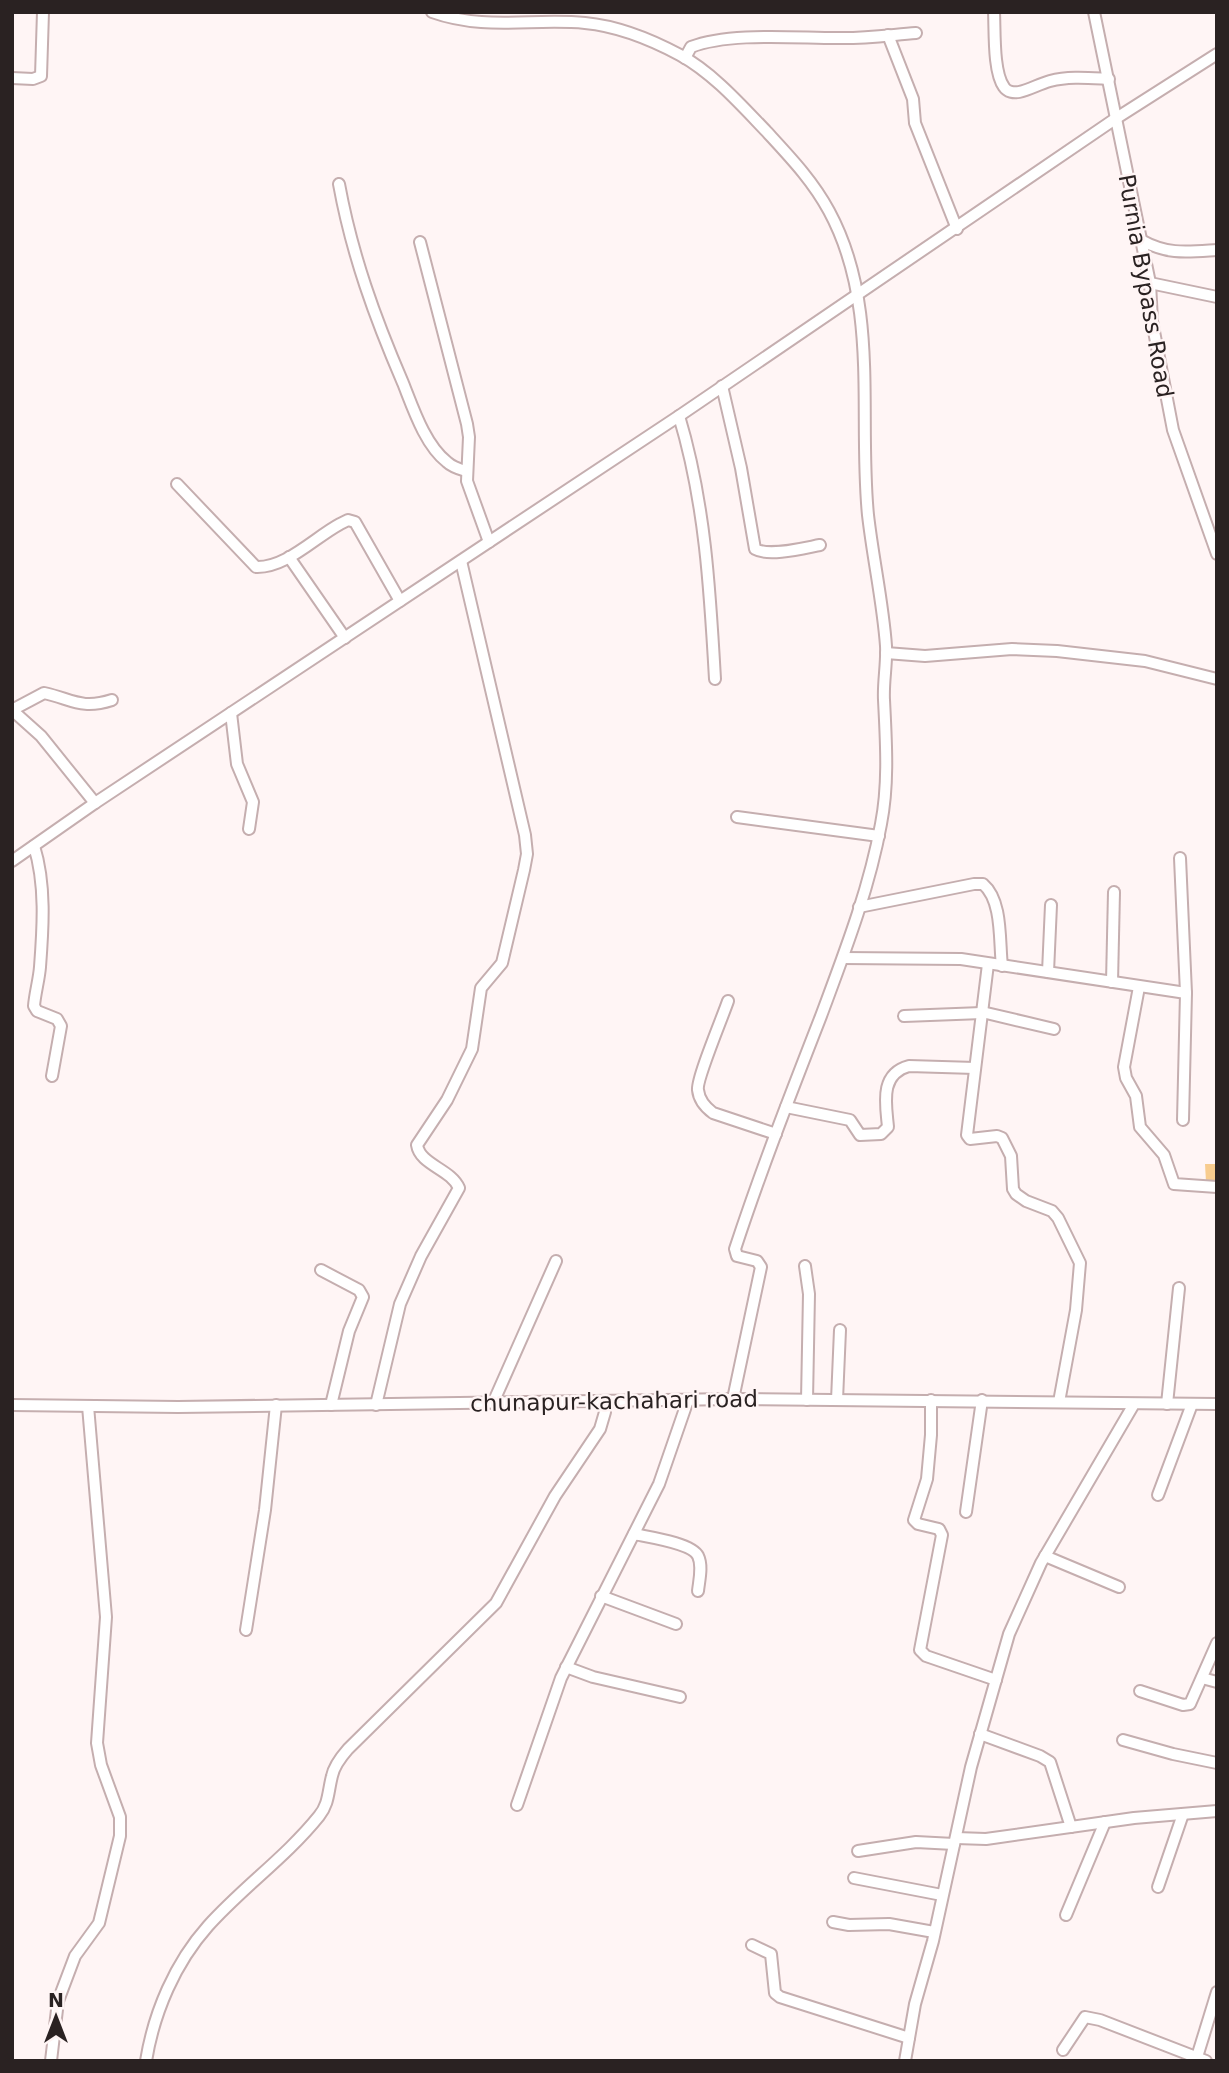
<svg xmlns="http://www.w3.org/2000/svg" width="1229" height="2073" font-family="'DejaVu Sans',sans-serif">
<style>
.green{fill:#f8cc8e}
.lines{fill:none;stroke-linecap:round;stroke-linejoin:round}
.minor-casing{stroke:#c5aeaf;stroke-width:14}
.minor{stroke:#fff;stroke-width:10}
.labels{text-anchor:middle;stroke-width:5;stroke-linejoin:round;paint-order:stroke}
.street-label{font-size:23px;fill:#2a2222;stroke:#fff5f5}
</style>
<rect width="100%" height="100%" fill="#fff5f5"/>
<path class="green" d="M1205,1164H1217V1183L1206,1182Z"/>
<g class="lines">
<g class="minor-casing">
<g id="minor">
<path d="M432,12C485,31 532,18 585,23C617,26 652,40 680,55C713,73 741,105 767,132C790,157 813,181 829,211C880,305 858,414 868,515C873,559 883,603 886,646C887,664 883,682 884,700C886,741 889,783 881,824C869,890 844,954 821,1016C791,1093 761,1170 735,1249L737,1256L757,1261L761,1267L733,1399"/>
<path d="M994,12C995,31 993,72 1004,87C1007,92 1014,93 1019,92C1029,90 1039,84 1050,81C1069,76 1089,78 1109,79"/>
<path d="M1094,12L1150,283L1152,321L1173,430L1217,554"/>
<path d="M888,35L913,99L915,123L957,229"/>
<path d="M685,58L691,47C729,32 795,38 836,38C863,39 890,35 916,33"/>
<path d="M12,78L33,79L41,76L43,12"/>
<path d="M339,184C352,255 375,318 403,383C413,408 425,445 447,462C452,467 459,469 466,471"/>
<path d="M1141,240C1168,255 1187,252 1217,250"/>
<path d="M420,242L467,424L469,437L467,481L489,542"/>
<path d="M1150,283L1217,297"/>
<path d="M722,386L741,468L755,549C769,557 804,548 820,545"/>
<path d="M679,416C705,502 710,590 715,679"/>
<path d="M177,484L256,567C286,568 314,538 340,524L348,520L355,522L400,601"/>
<path d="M289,557L345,638"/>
<path d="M886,653L925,656L1012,649L1057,651L1145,661L1217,679"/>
<path d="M12,710L41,736L95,803"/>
<path d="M12,710L44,693C72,699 81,710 112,700"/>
<path d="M231,713L237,764L253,802L249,829"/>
<path d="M737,817L879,836"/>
<path d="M34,846C46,884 43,928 40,967C39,980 35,993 34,1006L37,1011L57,1019L61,1026L52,1076"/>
<path d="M1180,858L1186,993L1183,1120"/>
<path d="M12,861L95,803L679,416L1115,119L1217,54"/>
<path d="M859,907L974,884H983C1003,901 999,942 1002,966"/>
<path d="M843,958L961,959L1186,993"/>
<path d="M988,964L967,1135L970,1139L997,1136L1002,1138L1011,1156L1013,1189L1016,1194L1026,1201L1052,1211L1058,1218L1080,1263L1076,1310L1059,1402"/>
<path d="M1048,972L1051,905"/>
<path d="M1112,982L1114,892"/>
<path d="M1139,987L1124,1067L1126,1078L1136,1096L1140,1127L1164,1155L1174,1184L1217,1187"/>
<path d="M728,1001C723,1016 696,1080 698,1090C699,1100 705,1107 713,1113L776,1134"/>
<path d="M982,1012L1054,1029"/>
<path d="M904,1016L982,1013"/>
<path d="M786,1107L850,1120L860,1135L881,1134L888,1127C886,1105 879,1074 909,1066L975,1068"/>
<path d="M805,1266L809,1294L807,1400"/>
<path d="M321,1270L359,1290L363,1297L349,1331L331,1405"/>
<path d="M837,1400L840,1330"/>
<path d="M931,1400V1435L927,1479L914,1520L918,1524L939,1529L942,1535L920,1650L926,1656L996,1680"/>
<path d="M493,1403L556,1261"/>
<path d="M1167,1404L1179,1288"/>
<path d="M12,1405L178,1407L733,1399L1217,1404"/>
<path d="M376,1405L400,1304L421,1256L459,1188C451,1169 420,1165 417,1145L447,1100L472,1049L481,988L502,963L524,870L527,854L525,835L461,561"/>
<path d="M1158,1495L1192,1404"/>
<path d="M966,1512L982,1400"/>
<path d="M634,1534C648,1537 692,1543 698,1556C703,1566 699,1581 698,1591"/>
<path d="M1045,1556L1119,1587"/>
<path d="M601,1596L676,1624"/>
<path d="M246,1630L265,1510L276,1405"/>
<path d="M566,1667L593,1677L680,1697"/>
<path d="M1202,1678L1217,1682"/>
<path d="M1140,1691L1183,1705L1190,1704L1217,1643"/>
<path d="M980,1734L1040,1756L1050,1762L1071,1827"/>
<path d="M1123,1740L1173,1754L1217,1763"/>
<path d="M517,1805L561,1678L659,1484L688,1400"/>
<path d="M956,1838L986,1839L1134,1818L1217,1811"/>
<path d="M858,1851L916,1842L954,1844"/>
<path d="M854,1878L942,1895"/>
<path d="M1158,1887L1183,1814"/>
<path d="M1066,1915L1105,1822"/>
<path d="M833,1922L849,1925L889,1924L934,1932"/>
<path d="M752,1945L771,1954L775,1993L780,1997L909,2038"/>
<path d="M1063,2050L1085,2017L1100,2020L1206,2061"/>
<path d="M1197,2057L1217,1992"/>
<path d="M51,2061L58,2001L75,1956L99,1923L120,1836V1817L101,1765L97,1743L106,1617L88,1406"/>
<path d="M146,2061C154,2012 175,1963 208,1926C243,1887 286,1857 319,1816C329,1804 328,1791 332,1776C334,1766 341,1757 348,1749L496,1603L555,1496L600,1429L605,1412V1401"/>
<path d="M905,2061L915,2004L933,1941L971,1767L1009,1634L1041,1563L1134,1404"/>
</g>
</g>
<use href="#minor" class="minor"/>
</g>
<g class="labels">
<g class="street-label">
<text transform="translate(1146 286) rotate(80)" y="8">Purnia Bypass Road</text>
<text transform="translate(614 1401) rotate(-1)" y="8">chunapur-kachahari road</text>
</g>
</g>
<rect width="1229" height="2073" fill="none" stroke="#2a2222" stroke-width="28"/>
<g transform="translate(56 2017)" stroke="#fff5f5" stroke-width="5" paint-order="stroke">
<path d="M0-5L12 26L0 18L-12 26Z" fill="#2a2222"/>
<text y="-10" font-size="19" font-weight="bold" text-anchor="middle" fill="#2a2222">N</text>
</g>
</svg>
